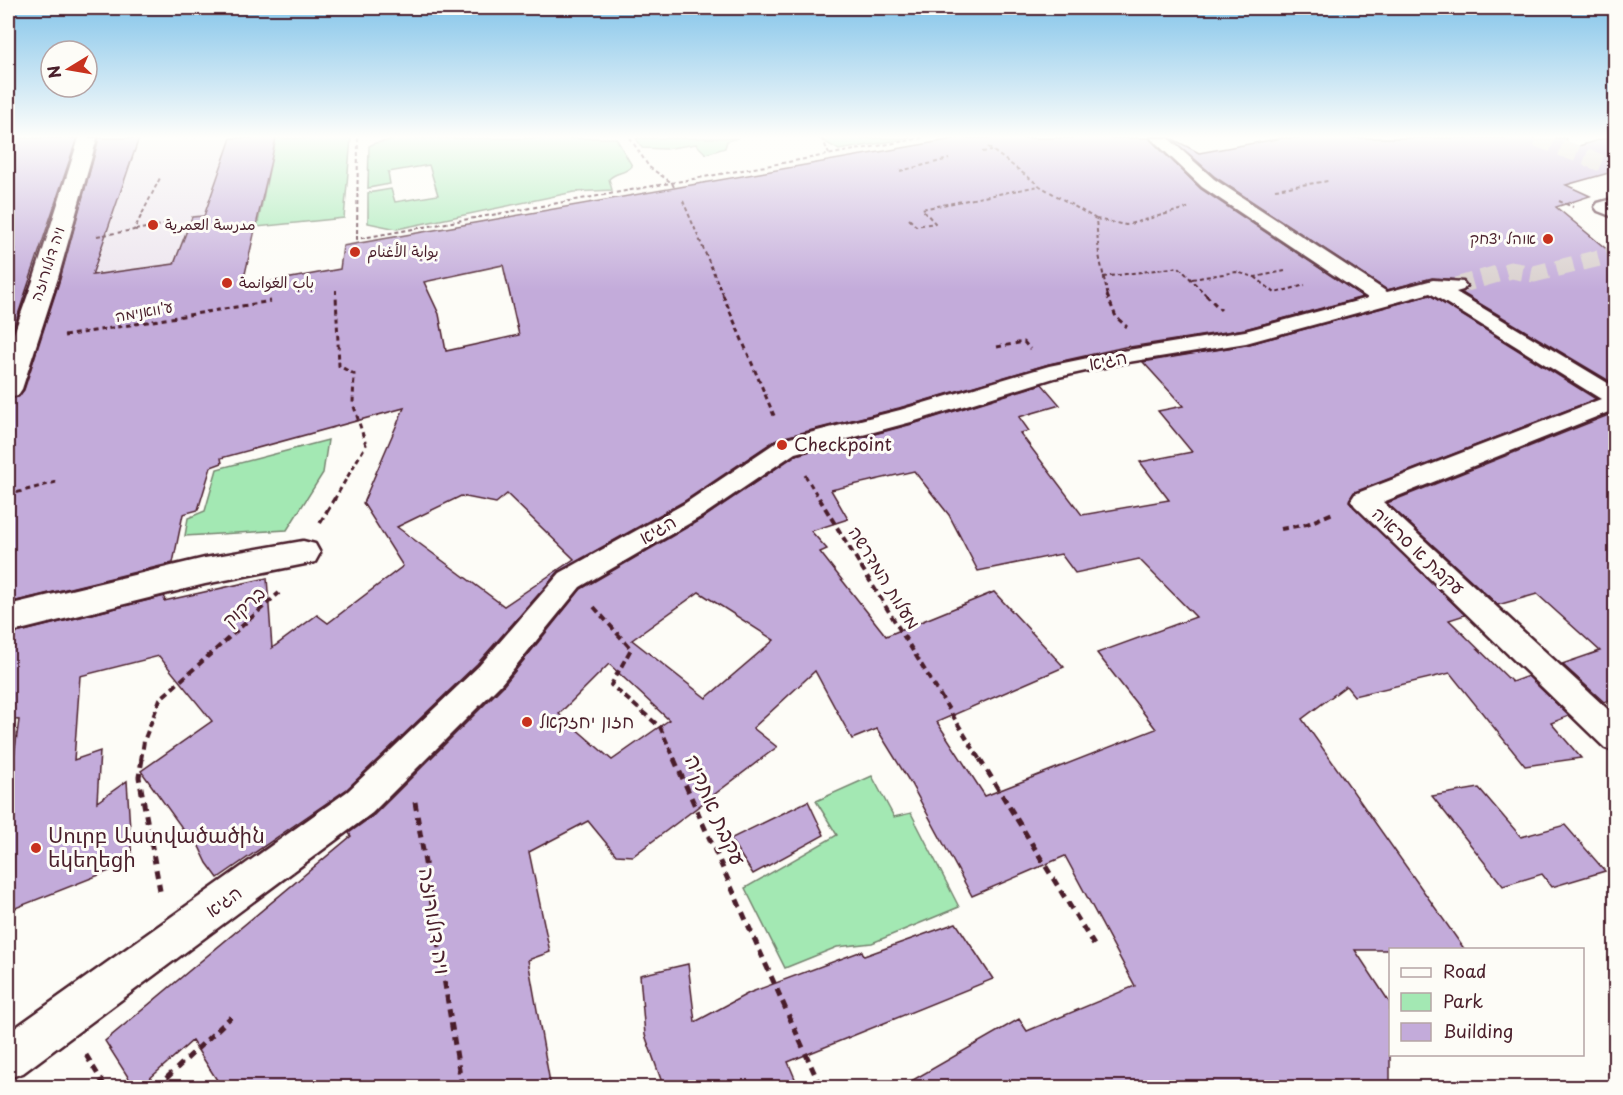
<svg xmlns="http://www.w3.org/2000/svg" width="1623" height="1095" font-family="'Playpen Sans','Playpen Sans Arabic','Noto Sans Armenian','Playpen Sans Hebrew',sans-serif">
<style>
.built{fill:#ece4ee}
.green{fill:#a3e8b3;stroke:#76846f;stroke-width:1.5}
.building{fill:#c3abda;stroke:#4a1f2b;stroke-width:1.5;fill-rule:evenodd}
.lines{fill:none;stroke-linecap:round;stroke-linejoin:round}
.pedestrian-tunnel{stroke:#d9d0ce;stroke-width:17;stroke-dasharray:17 9;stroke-linecap:butt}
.pedestrian-casing{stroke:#4a1f2b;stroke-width:5}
.minor-casing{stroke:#4a1f2b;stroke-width:5}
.path-far3{stroke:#4a1f2b;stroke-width:2;stroke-dasharray:4 3;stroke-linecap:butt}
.path-far2{stroke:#4a1f2b;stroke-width:3;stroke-dasharray:5 4;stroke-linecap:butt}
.path-far1{stroke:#4a1f2b;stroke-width:4;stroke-dasharray:7 4.5;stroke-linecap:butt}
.path{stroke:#4a1f2b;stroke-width:5;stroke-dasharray:8 6;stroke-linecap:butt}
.pedestrian{fill:#fdfcf7;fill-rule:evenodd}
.minor{fill:#fdfcf7;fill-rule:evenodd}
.poi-dot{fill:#c8321e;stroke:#fdfcf7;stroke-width:2}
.labels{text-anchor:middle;stroke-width:6;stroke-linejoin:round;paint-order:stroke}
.far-poi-label{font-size:15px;fill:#4a1f2b;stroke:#fdfcf7;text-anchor:start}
.far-street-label{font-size:15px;fill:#4a1f2b;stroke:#fdfcf7}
.street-label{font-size:18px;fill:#4a1f2b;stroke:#fdfcf7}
.poi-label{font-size:18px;fill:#4a1f2b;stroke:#fdfcf7;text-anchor:start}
.near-street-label{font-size:21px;fill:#4a1f2b;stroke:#fdfcf7}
.near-poi-label{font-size:21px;fill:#4a1f2b;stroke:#fdfcf7;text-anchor:start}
</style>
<rect width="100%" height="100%" fill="#fdfcf7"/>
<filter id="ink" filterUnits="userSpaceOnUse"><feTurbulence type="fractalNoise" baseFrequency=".0167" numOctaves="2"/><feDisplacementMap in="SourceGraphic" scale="12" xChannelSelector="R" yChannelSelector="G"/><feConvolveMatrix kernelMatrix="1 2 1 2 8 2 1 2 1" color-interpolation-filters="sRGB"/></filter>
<g filter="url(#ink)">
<path class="built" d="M201,138H232L222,181L180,271L85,304L93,269L137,144Z"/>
<g class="green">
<path d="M276,138H351L344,218L257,227Z"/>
<path d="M402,138H616L632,166C625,174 616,172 609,179L612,190L574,192L397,229L368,223V193L391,189L395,202L438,195L429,165L388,172L390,184L368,188L369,146L375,143Z"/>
<path d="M636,138H738L727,141L725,148L706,154L696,144L665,149L642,148Z"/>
<path d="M818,138H911L839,150Z"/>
<path d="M328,440L323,473L287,530L185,536L188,518L205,511L217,469Z"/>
<path d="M872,776L894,817L911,813L959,907L872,943L837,947L785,968L745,888L837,835L816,801Z"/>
</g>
<g class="building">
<path d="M8,138H77L8,345Z"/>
<path d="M99,138H139L92,275L174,264L192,217L204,216L231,138H276L242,287L340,269L343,246L959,138H1149L1201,189L1363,297L1245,329L1130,347L1129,346L1049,364L899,408L777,439L683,502L559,571L477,664L347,789L218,878L207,863L195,838L190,839L141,771L212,721L159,656L80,676L74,760L100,751L97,802L127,781L132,862L8,911V787L10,786L19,720L8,719V635L165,596L164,601L267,578L272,648L317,615L328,623L403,566L363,503L404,408L221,458L222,463L211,467L198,510L183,514L173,563L8,603V399L18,397L24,390L60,279ZM503,265L519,335L446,351L439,314L424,282ZM507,494L574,559L504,606L397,527L461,496L496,503Z"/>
<path d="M1171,138L1199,153L1282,138H1566L1569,149L1605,138H1616V171L1566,185L1590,196L1556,207L1616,257V385L1462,293L1468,286L1463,280L1432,278L1387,290L1215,177Z"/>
<path d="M1430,295L1596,399L1354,492L1349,501L1465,615L1449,620L1512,682L1528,676L1569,716L1551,723L1581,758L1525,766L1450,673L1354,696L1346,686L1302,719L1465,950H1355L1390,1003V1088H899L1019,1019L1027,1031L1135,986L1065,856L972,896L911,784L877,729L852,739L815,671L753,728L777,747L633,856L616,855L588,821L529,852L550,952L528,960L551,1088H222L192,1041L139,1088H135L105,1041L351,836L349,833L374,815L503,686L581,589L703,518L796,455L916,423L1042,384L1060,405L1019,417L1029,431L1020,433L1082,515L1169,500L1140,462L1192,452L1158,411L1183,406L1143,362L1246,345ZM914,471L949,515L978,571L1061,554L1075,573L1139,559L1196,617L1097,653L1156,729L985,796L937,722L1064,667L994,592L886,636L820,552L827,549L811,531L848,519L831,490ZM699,592L774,640L706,698L632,640ZM609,664L669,720L612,760L559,714Z"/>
<path d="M1616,412V698L1604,702L1562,664L1600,651L1537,594L1498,605L1387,503Z"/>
<path d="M1479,788L1521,837L1565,825L1605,871L1552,887L1542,874L1503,886L1432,796Z"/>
<path d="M808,801L824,835L753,874L730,839Z"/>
<path d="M956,923L993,979L788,1062L799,1088H664L645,1035L640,975L688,964L695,1022L749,993L862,951L864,956Z"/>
</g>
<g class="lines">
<g class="pedestrian-tunnel">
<path d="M1537,138L1616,169"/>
<path d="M1456,286L1511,270L1534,274L1612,255L1616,251"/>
</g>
<g class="pedestrian-casing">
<g id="pedestrian">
<path d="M1151,138H1168L1214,179L1387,292L1433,280L1463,282L1466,286L1463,290L1456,292L1616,388V409L1383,502L1616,717V752L1605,748L1355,506L1351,500L1355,494L1601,399L1430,293L1246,343L1122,363L1054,378L915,421L795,453L702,516L580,587L501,684L372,813L23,1073L8,1078V1033L348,791L479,666L560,573L684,504L778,441L900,410L1049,366L1122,351L1245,331L1368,298L1202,187Z"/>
<path d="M1616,198V218L1598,211L1595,207L1598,203Z"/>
</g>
</g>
<g class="minor-casing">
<g id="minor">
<path d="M79,138H97L58,278L22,389L18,395L8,397V350L34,278Z"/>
<path d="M303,541L315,544L320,553L315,562L205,584L8,633V605L205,558Z"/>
</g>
</g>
<g class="path-far3">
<path d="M358,138L357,239L922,138"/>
<path d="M630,138L649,167L672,183L674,187"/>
<path d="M822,138L829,154"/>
<path d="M988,147L1040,186L1096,219L1099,255L1108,297"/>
<path d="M982,152L992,151"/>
<path d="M900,171L949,159"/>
<path d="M1275,189L1328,181"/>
<path d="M683,201L724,297"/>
<path d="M1559,201L1573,207"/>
<path d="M909,219L916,226L935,223L922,209L1039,186"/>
<path d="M1096,219L1126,225L1191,207"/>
<path d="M135,230L167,224"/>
<path d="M97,236L134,230L161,176"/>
<path d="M8,272L16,247"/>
<path d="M1103,277L1179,267L1208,297"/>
<path d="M1255,277L1275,293L1305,285"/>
<path d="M1192,279L1236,272L1255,277L1285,271"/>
<path d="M336,290V297"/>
</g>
<g class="path-far2">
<path d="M723,295L775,418"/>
<path d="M1107,295L1116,317L1127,327"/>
<path d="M1206,295L1221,310"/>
<path d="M64,336L271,301"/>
<path d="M997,347L1024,342L1030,349"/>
<path d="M805,475L820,500"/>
<path d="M8,495L56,482"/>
<path d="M334,500L366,445L353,403L354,374L339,366L336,295"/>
</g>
<g class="path-far1">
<path d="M819,498L980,760"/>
<path d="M320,523L335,498"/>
<path d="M1281,529L1307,524L1333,513"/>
<path d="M594,607L631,649L611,685L660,727L675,760"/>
<path d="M141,760L144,741L160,699L279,593"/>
</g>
<g class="path">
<path d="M142,759L139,777L161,896"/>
<path d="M674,759L821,1088"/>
<path d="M980,759L1097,950"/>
<path d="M415,802L462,1088"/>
<path d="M8,920L12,909"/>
<path d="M86,1055L106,1088"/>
<path d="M156,1088L231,1017"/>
</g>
<use href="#pedestrian" class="pedestrian"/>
<use href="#minor" class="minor"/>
</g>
</g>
<linearGradient id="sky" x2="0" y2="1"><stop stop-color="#85c5ea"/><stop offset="0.47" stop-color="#fefefb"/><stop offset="1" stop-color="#fefefb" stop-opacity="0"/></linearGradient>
<rect width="1623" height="291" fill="url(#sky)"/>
<g class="poi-dot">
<circle cx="153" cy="225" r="6"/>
<circle cx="1548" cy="239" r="6"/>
<circle cx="355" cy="252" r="6"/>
<circle cx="227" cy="283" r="6"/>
<circle cx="782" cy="445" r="6"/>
<circle cx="527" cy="722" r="6"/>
<circle cx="36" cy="848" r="6"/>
</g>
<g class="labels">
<g class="far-poi-label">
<text x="165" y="230">مدرسة العمرية</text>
<text x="1536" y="244" text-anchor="end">אוהל יצחק</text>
<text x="367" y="257">بوابة الأغنام</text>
<text x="239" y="288">باب الغوانمة</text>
</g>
<g class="far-street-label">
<text transform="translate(48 264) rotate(-72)" y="5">ויה דולורוזה</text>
<text transform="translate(144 312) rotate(-10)" y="5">ע'וואנימה</text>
</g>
<g class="street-label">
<text transform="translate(1108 361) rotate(-11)" y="6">הגיא</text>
<text transform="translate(658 530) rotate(-30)" y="6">הגיא</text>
<text transform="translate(1418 551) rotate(43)" y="6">עקבת א סראיה</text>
<text transform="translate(884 578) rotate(58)" y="6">מעלות המדרשה</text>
<text transform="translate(244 607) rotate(-42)" y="6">ברקוק</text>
<text transform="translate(224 902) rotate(-36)" y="6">הגיא</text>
</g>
<g class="poi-label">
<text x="794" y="451">Checkpoint</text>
<text x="539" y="728">חזון יחזקאל</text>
</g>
<g class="near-street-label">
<text transform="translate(715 810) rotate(66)" y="7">עקבת אתקיה</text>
<text transform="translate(434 921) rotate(81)" y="7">ויה דולורוזה</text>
</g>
<g class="near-poi-label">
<text x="48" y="843">Սուրբ Աստվածածին<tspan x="48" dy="24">եկեղեցի</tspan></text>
</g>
</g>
<rect width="1623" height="1095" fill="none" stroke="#fdfcf7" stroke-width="30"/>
<rect x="15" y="15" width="1593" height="1065" fill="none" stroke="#4a1f2b" stroke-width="2" filter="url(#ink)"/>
<rect x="1389" y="948" width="195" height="108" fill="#fdfcf7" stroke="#b5a4a5" stroke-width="1.5"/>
<rect x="1401" y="968" width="30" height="9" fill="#fdfcf7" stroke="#b5a4a5" stroke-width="1.5"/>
<text x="1443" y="978" font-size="18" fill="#4a1f2b">Road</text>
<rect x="1401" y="993" width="30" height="18" fill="#a3e8b3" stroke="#b5a4a5" stroke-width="1.5"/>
<text x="1443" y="1008" font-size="18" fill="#4a1f2b">Park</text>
<rect x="1401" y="1023" width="30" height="18" fill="#c3abda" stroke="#b5a4a5" stroke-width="1.5"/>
<text x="1443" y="1038" font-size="18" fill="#4a1f2b">Building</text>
<g transform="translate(69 69) rotate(259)"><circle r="28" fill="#fdfcf7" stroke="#b5a4a5" stroke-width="1.5"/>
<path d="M0-4.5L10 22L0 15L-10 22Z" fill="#c8321e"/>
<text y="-9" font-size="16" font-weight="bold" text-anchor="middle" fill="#4a1f2b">N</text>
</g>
</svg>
